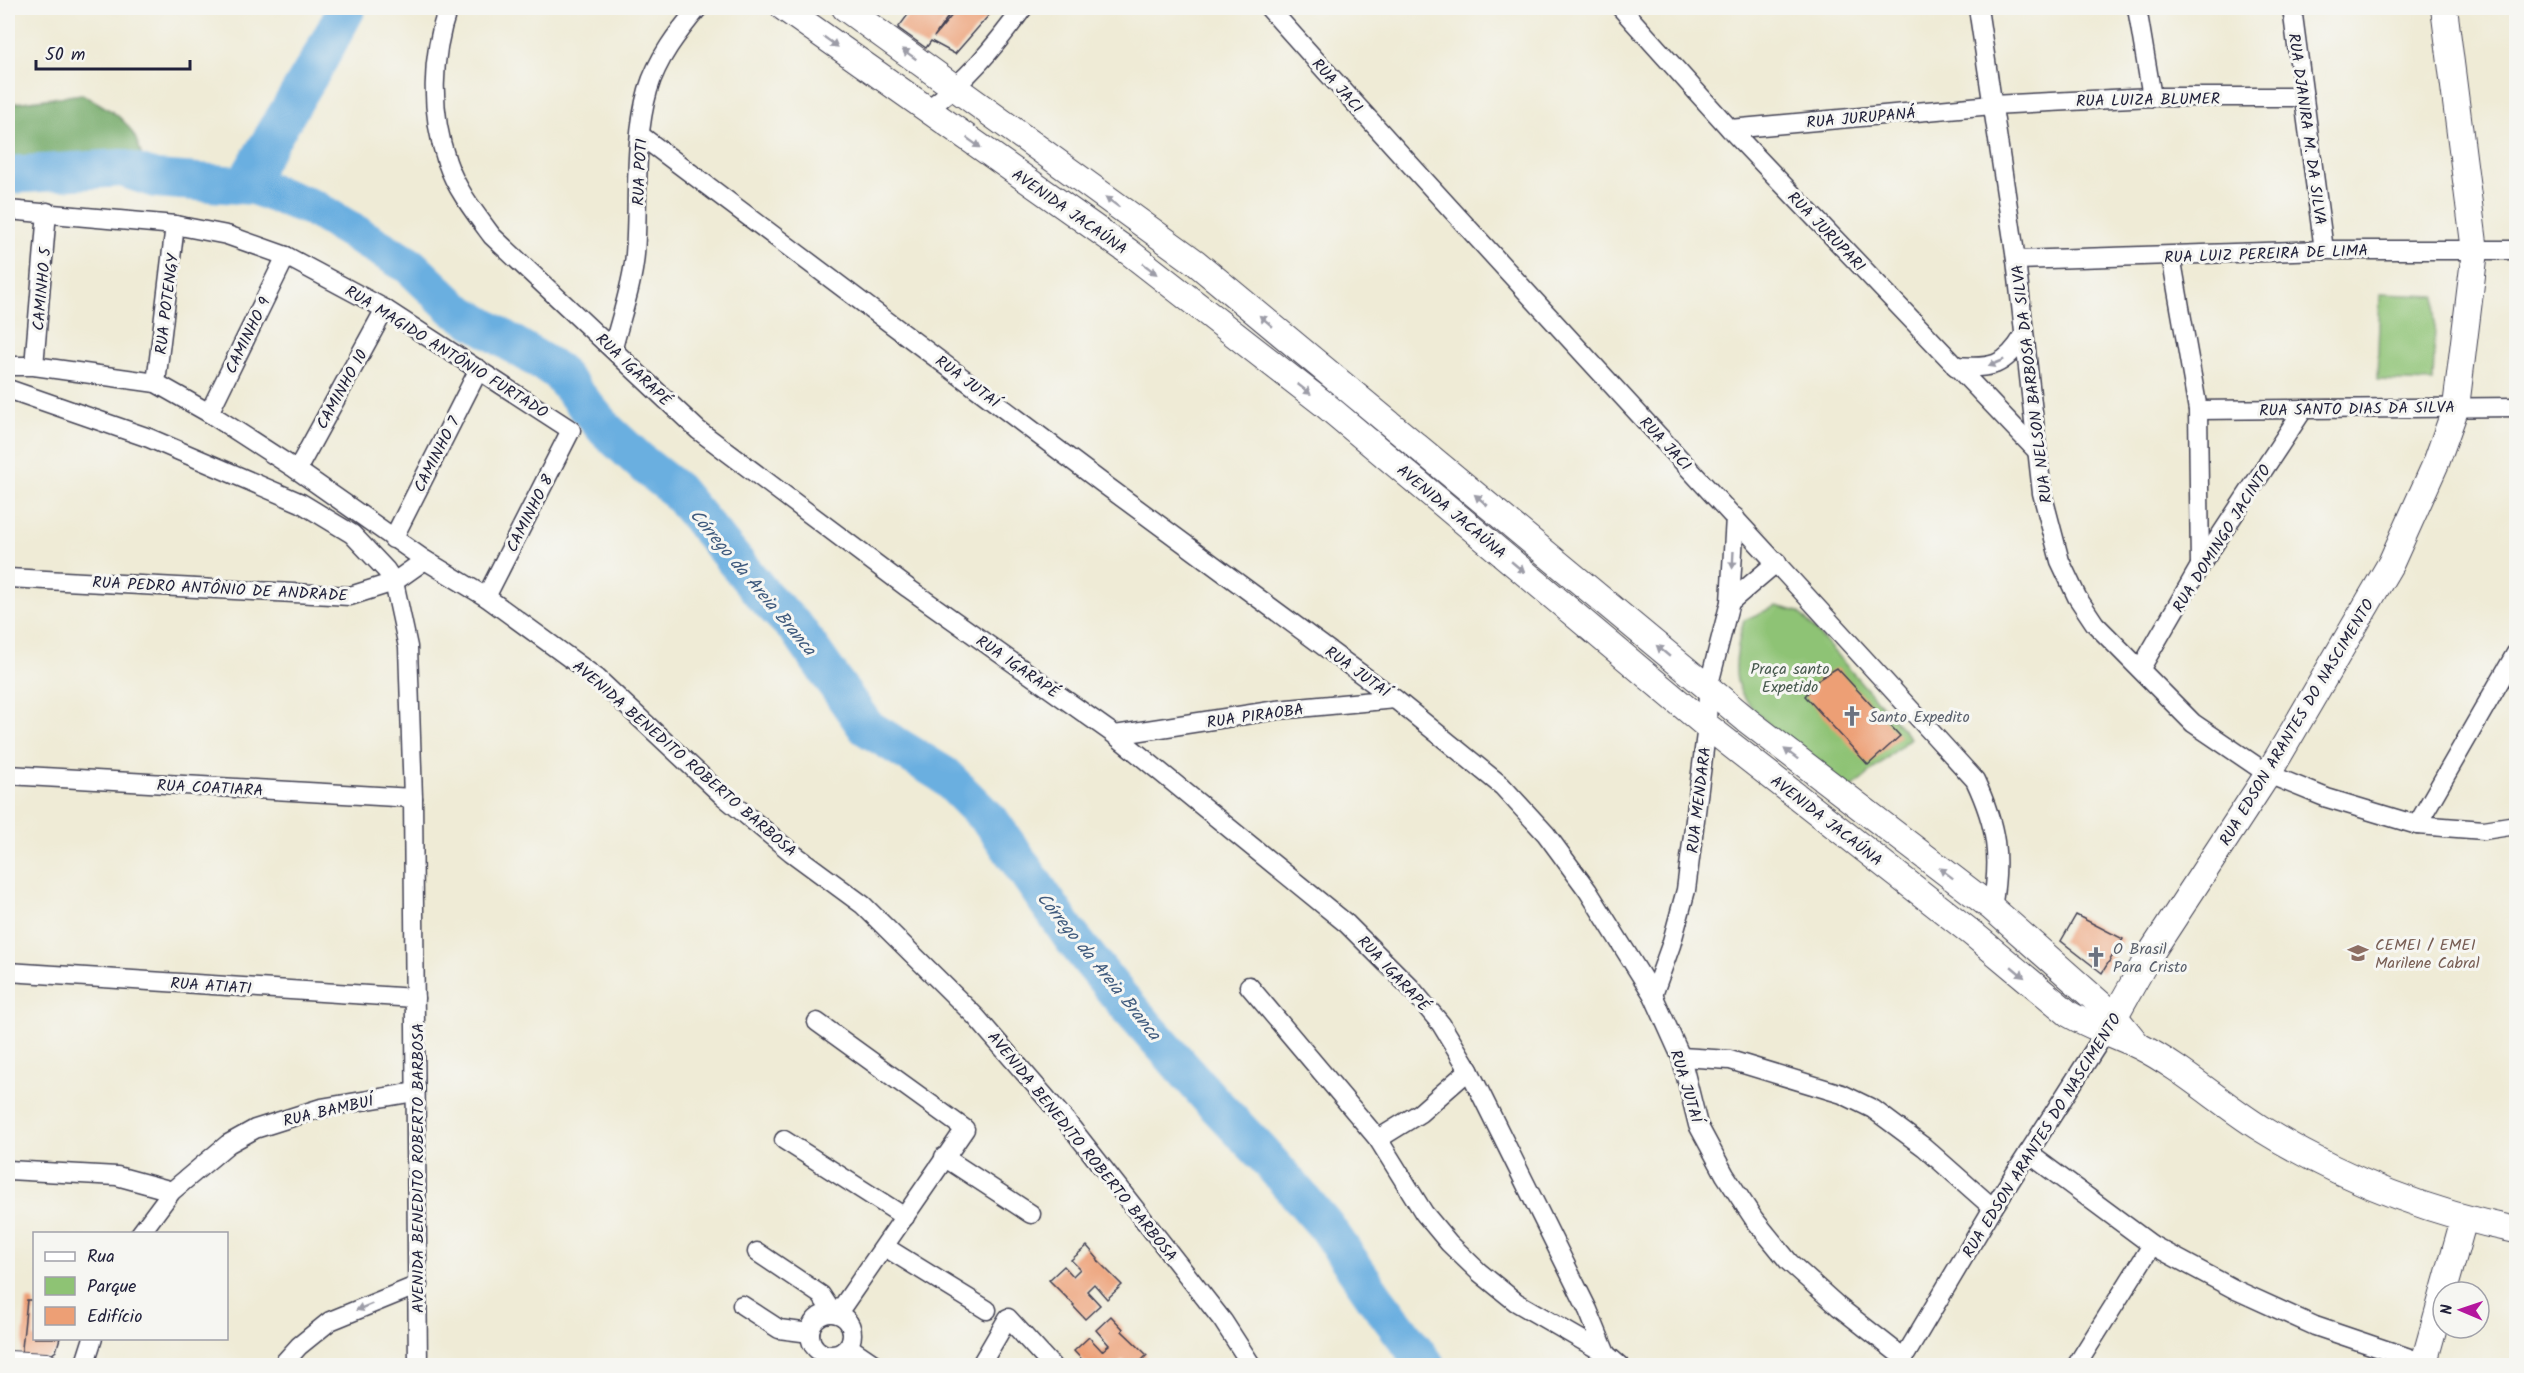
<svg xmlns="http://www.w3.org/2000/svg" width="2524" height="1373" font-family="Kalam,sans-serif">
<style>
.green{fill:#8ec374;stroke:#587258;stroke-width:1.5}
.forest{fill:#72a966;stroke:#4a6650;stroke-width:1.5}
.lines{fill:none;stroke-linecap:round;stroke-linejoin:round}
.river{stroke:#6aafe0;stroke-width:38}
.building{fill:#ed9f75}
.street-casing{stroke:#414052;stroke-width:21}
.secondary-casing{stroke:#414052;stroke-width:28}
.street{stroke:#fff;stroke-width:18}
.secondary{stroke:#fff;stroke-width:26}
.oneway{fill:#9c9ca7}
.labels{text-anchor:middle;stroke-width:6;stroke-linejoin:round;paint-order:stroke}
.street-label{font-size:16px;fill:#22223b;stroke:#f6f6f2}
.park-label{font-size:16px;fill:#485a4f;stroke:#f6f6f2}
.worship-label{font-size:16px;fill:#5b616d;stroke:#f6f6f2;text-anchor:start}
.education-label{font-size:16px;fill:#785e54;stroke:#f6f6f2;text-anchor:start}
.water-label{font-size:18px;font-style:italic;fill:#3f5a7d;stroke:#f6f6f2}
</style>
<rect width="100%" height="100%" fill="#f6f6f2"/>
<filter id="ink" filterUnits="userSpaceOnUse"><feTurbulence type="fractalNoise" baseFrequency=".0167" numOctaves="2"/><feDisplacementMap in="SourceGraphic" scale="12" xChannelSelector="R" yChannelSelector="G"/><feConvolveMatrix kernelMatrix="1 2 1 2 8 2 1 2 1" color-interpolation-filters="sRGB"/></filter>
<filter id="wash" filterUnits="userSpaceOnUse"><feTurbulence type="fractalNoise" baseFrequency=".008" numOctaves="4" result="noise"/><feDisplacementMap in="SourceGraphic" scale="24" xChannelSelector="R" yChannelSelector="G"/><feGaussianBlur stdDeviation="1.35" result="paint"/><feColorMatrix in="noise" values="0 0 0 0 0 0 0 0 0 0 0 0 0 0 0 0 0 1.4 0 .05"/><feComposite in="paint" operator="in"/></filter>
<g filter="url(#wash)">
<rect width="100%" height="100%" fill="#efebd6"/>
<g class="green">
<path d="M2380,294L2436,296L2433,382L2377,380Z"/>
<path d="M1776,606L1799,612L1910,738L1850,790C1821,767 1752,719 1739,688C1732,670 1739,638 1744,620Z"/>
</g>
<path class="forest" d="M82,94C107,108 130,118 139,147C142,156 144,162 142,170L8,182V104Z"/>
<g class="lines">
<g class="river">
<path d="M8,175L122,168L155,179L253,186L313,208L410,266L455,309L557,371L605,429L643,464L676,490L764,596L797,629L866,727L944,775L993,824L1072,938L1119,996L1211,1100L1262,1153L1325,1225L1376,1299L1427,1366"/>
<path d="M244,185L320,58L347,8"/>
</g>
</g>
<g id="blocks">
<g class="building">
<path d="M913,8H954L934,37L958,8H980L990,14L955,54L931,41L926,48L898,28Z"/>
<path d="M1837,668L1900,736L1868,765L1805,696L1819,679Z"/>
<path d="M2076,915L2123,939L2102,973L2061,941Z"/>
<path d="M1087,1246L1098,1259L1097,1260L1122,1285L1107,1299L1094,1284L1087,1291L1100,1305L1085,1319L1073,1306L1074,1305L1049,1280L1064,1266L1073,1276L1080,1269L1071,1260Z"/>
<path d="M27,1300H34V1338H60L56,1351L47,1358H21Z"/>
<path d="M1111,1316L1123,1329L1122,1331L1147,1355L1136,1366H1128L1123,1360L1116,1366H1090L1087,1362L1086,1364L1074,1351L1089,1337L1102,1351L1109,1345L1096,1330Z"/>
</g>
</g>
</g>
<g filter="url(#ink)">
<use href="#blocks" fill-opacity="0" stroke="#414052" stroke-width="1.5"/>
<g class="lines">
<g class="street-casing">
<g id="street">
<path d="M448,8C431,57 430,112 447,162C456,189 475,213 492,236L698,430L908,588L1115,735L1347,924L1410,987L1441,1024L1469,1070L1588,1310L1606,1354"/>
<path d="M1269,8C1501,268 1740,522 1975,780C1997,827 2001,857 1992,908"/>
<path d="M1621,8L1730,129L2036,450"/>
<path d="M1978,8L2016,260L2042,493L2060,561L2077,597L2095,624L2193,723L2268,774L2327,798L2417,825L2484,830L2516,825"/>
<path d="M2137,8L2152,97"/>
<path d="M2292,8L2324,250"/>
<path d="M927,110C967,80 994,48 1023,8"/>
<path d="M1730,129L1992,105L2152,97H2304"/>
<path d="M640,135L1101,482L1395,699L1502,786L1546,834L1588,891L1653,995L1681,1057L1698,1125L1725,1175L1754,1219L1789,1262L1839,1307L1904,1358"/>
<path d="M8,210L175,225L227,235L286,256L385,309L571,430L486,597"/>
<path d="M2171,256L2198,410L2200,566"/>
<path d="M2016,260L2324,250H2516"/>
<path d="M613,348C620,320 633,283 635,254C639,201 633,142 648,90C657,59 678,32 698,8"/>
<path d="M8,366H34L156,383L209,413L297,470L425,560L486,597L597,678L723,796L791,852L863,905L976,1017L1067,1122L1223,1321L1252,1366"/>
<path d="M34,366L47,212"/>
<path d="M1955,366C1991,369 2005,367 2024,335"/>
<path d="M156,383L175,225"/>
<path d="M8,389L149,438L301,503L352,534L386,570L394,582L408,647L413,798L418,1366"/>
<path d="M2198,410L2516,407"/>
<path d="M209,413L286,256"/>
<path d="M297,470L385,309"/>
<path d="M393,539L479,369"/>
<path d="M8,578L350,596L394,582L425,560"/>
<path d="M1730,602L1777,562"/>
<path d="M2141,668L2200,566L2303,410"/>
<path d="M1115,735L1277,710L1395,699"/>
<path d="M8,775L413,798"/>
<path d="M2417,825L2516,653"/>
<path d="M8,972L415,998"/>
<path d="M1249,986L1378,1139L1424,1213L1449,1243L1479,1272L1516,1302L1606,1354L1620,1366"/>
<path d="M1653,995L1671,945L1686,890L1707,726L1708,688L1730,602L1735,517"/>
<path d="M817,1022L965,1129L838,1313"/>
<path d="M1681,1057L1730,1060L1842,1094L1873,1109L1924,1147L1993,1208"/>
<path d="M1378,1139L1420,1113L1469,1070"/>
<path d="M784,1140L905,1217"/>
<path d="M2028,1153L2152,1245L2236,1290L2315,1326L2433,1366"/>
<path d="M944,1157L1031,1214"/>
<path d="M8,1170L117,1176L172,1191"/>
<path d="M140,1234L172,1191L228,1144L255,1129L321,1108L415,1092"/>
<path d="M885,1247L987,1310"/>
<path d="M757,1252L821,1295L832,1312"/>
<path d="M742,1305L779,1329L810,1333"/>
<circle cx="831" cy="1334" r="21"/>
<path d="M849,1347L877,1366"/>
<path d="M84,1366L93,1338"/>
<path d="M281,1366L299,1346L330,1321L418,1285"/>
<path d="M980,1366L1008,1318L1052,1366"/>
<path d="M1899,1366L1993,1208L2105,1033"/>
<path d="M2076,1366L2152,1245"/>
</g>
</g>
<g class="secondary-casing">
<g id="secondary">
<path d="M784,8L1129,252L1324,404L1707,726L1973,934L2069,1014C2091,1027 2116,1035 2139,1046C2182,1068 2219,1102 2260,1128C2339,1177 2426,1212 2516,1230"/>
<path d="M845,8L1195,262L1748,721L1992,908L2115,1017L2137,1044"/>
<path d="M2107,1030L2147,959L2268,774L2391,563L2436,463L2456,407L2475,251L2444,8"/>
<path d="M8,1364L46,1366"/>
<path d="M2423,1366L2464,1219"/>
</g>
</g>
<use href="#street" class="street"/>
<use href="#secondary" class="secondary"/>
</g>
<defs><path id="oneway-solid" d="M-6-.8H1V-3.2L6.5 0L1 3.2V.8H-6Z" transform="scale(1.5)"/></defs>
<g class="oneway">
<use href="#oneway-solid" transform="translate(831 42) rotate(36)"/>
<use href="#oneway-solid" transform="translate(909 54) rotate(-144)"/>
<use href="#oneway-solid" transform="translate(974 143) rotate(35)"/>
<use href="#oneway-solid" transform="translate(1112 202) rotate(-144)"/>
<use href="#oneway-solid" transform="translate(1150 269) rotate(38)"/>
<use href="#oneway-solid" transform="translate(1266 321) rotate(-140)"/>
<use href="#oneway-solid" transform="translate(1996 363) rotate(157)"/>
<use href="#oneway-solid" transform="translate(1304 389) rotate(38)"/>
<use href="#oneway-solid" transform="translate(1481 500) rotate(-140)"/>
<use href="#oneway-solid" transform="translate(1733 560) rotate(93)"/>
<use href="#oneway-solid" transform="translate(1518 567) rotate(40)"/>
<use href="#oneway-solid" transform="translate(1663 651) rotate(-140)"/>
<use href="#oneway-solid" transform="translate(1791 754) rotate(-143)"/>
<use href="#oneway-solid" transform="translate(1946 873) rotate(-143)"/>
<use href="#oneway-solid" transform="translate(2018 972) rotate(40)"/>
<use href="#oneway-solid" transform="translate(364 1307) rotate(158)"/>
</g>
</g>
<defs>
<g id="church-bare" transform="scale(1.62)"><path d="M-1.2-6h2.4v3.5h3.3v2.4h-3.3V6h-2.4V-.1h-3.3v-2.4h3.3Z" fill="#6b7280" stroke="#f6f6f2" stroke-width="2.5" paint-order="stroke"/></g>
<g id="school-bare" transform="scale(1.62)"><path d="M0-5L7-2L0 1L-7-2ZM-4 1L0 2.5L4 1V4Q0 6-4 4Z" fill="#8d6e63" stroke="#f6f6f2" stroke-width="2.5" paint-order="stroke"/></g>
</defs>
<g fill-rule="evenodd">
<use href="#church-bare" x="1852" y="716"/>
<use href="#school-bare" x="2358" y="953"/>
<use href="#church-bare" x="2096" y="957"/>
</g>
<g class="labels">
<g class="street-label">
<text transform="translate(1338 85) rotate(48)" y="6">RUA JACI</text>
<text transform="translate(2148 99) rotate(-1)" y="6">RUA LUIZA BLUMER</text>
<text transform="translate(1861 117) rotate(-5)" y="6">RUA JURUPANÁ</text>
<text transform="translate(2308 129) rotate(82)" y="6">RUA DJANIRA M. DA SILVA</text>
<text transform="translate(639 172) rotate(-87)" y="6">RUA POTI</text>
<text transform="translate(1070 211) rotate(35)" y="6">AVENIDA JACAÚNA</text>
<text transform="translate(1827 231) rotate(46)" y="6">RUA JURUPARI</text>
<text transform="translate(2266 253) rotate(-2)" y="6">RUA LUIZ PEREIRA DE LIMA</text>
<text transform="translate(41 289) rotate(-85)" y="6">CAMINHO 5</text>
<text transform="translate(166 304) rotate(-83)" y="6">RUA POTENGY</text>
<text transform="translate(247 335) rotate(-64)" y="6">CAMINHO 9</text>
<text transform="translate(447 351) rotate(32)" y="6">RUA MAGIDO ANTÔNIO FURTADO</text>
<text transform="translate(634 369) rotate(44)" y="6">RUA IGARAPÉ</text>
<text transform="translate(968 381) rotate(37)" y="6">RUA JUTAÍ</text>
<text transform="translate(2031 384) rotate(-97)" y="6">RUA NELSON BARBOSA DA SILVA</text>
<text transform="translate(341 389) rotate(-61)" y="6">CAMINHO 10</text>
<text transform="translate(2357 408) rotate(-1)" y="6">RUA SANTO DIAS DA SILVA</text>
<text transform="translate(1666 443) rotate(47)" y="6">RUA JACI</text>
<text transform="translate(436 454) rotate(-63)" y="6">CAMINHO 7</text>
<text transform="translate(1452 511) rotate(40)" y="6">AVENIDA JACAÚNA</text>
<text transform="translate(529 513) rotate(-63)" y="6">CAMINHO 8</text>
<text transform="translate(2221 538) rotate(-58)" y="6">RUA DOMINGO JACINTO</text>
<text transform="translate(220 588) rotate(3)" y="6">RUA PEDRO ANTÔNIO DE ANDRADE</text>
<text transform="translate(1018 666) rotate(35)" y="6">RUA IGARAPÉ</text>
<text transform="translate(1358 671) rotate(36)" y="6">RUA JUTAÍ</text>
<text transform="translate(1255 715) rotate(-8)" y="6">RUA PIRAOBA</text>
<text transform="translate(2296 722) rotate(-59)" y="6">RUA EDSON ARANTES DO NASCIMENTO</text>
<text transform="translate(685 758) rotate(41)" y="6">AVENIDA BENEDITO ROBERTO BARBOSA</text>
<text transform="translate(210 787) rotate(3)" y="6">RUA COATIARA</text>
<text transform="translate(1698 800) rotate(-83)" y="6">RUA MENDARA</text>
<text transform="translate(1827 820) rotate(38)" y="6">AVENIDA JACAÚNA</text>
<text transform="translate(1394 973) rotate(47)" y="6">RUA IGARAPÉ</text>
<text transform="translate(211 985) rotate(4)" y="6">RUA ATIATI</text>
<text transform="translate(1687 1086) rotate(73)" y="6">RUA JUTAÍ</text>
<text transform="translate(328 1110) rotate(-13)" y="6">RUA BAMBUÍ</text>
<text transform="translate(2041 1135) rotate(-58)" y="6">RUA EDSON ARANTES DO NASCIMENTO</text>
<text transform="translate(1083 1146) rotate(51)" y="6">AVENIDA BENEDITO ROBERTO BARBOSA</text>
<text transform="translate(417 1168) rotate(-90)" y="6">AVENIDA BENEDITO ROBERTO BARBOSA</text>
</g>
<g class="park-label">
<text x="1790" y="674">Praça santo<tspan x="1790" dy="18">Expetido</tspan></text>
</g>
<g class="worship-label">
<text x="1869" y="722">Santo Expedito</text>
<text x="2113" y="954">O Brasil<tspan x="2113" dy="18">Para Cristo</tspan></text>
</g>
<g class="education-label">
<text x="2375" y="950">CEMEI / EMEI<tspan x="2375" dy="18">Marilene Cabral</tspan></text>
</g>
<g class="water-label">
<text transform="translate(753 582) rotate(50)" y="6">Córrego da Areia Branca</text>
<text transform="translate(1099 966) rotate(51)" y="6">Córrego da Areia Branca</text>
</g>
</g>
<rect width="2524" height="1373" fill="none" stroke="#f6f6f2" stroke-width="30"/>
<rect x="33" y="1232" width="195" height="108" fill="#f6f6f2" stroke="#a1a1a9" stroke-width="1.5"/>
<rect x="45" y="1252" width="30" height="9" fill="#ffffff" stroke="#a1a1a9" stroke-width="1.5"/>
<text x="87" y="1262" font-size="18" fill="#22223b">Rua</text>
<rect x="45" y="1277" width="30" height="18" fill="#8ec374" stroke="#a1a1a9" stroke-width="1.5"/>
<text x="87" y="1292" font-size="18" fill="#22223b">Parque</text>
<rect x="45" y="1307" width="30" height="18" fill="#ed9f75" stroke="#a1a1a9" stroke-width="1.5"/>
<text x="87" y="1322" font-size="18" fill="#22223b">Edifício</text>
<g transform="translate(2461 1310) rotate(272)"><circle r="28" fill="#f6f6f2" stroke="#a1a1a9" stroke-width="1.5"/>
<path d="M0-4.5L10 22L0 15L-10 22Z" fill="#b5179e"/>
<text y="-9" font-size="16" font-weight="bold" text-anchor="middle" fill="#22223b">N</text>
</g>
<path d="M36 60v9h154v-9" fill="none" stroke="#22223b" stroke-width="3"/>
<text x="45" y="60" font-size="18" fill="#22223b" stroke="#f6f6f2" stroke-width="4.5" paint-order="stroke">50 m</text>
</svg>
